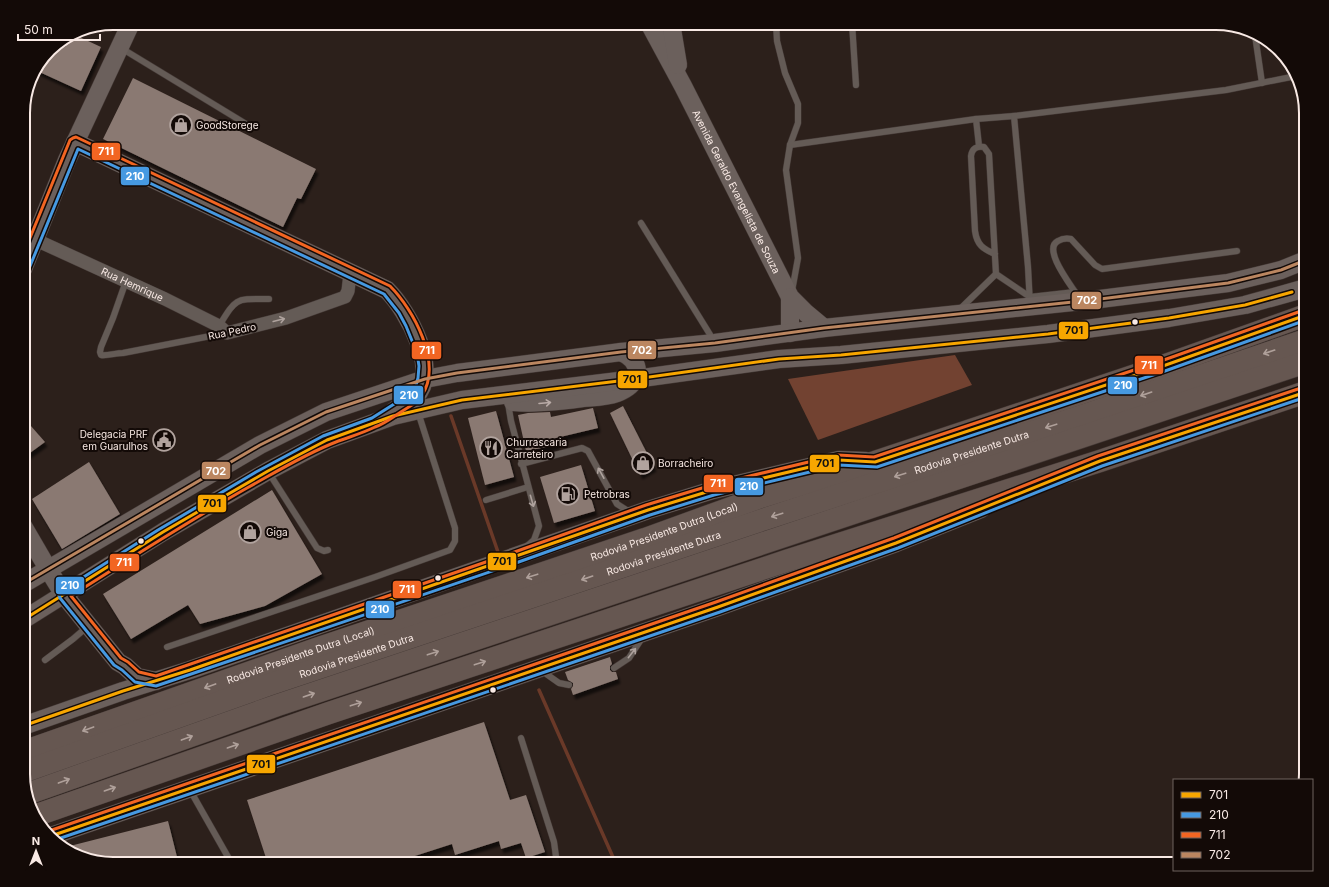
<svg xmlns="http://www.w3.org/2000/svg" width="1329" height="887" font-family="Inter,sans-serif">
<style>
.forest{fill:#724231}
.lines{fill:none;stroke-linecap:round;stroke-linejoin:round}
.stream{stroke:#6a3928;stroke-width:3.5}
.building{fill:#8a7972;filter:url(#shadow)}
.lane-casing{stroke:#453a37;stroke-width:7}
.street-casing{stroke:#453a37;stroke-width:14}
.secondary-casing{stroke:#453a37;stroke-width:19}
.highway-casing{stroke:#453a37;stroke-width:23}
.lane{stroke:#645b56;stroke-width:6}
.street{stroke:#645b56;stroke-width:13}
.secondary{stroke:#6b605c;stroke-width:18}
.highway{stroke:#665751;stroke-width:22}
.bus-1-casing{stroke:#130a07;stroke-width:6}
.bus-2-casing{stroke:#130a07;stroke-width:6}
.bus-3-casing{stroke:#130a07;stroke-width:6}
.bus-4-casing{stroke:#130a07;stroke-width:6}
.bus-1{stroke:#f7a600;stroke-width:3}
.bus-2{stroke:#4699e1;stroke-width:3}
.bus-3{stroke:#f26522;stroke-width:3}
.bus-4{stroke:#bb8660;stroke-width:3}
.oneway{stroke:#aea29d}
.oneway2{stroke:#afa09a}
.oneway3{stroke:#b9aba7}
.bus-dot{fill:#f8e9e4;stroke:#130a07;stroke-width:1.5}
.labels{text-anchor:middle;stroke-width:4;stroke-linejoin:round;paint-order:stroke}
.poi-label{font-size:10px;fill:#f8e9e4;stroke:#130a07;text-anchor:start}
.street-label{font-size:10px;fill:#f8e9e4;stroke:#130a07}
.rim{fill:none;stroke:#f8e9e4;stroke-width:2}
.line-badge{stroke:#130a07;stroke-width:1.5}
.badge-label{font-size:11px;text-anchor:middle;font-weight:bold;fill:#fff}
.pale-badge-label{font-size:11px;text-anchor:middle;font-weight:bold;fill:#111}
</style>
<defs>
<filter id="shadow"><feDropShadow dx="2.5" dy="4.5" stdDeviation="1" flood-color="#0009"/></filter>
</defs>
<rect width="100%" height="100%" fill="#2c201b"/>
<path class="forest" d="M955,355L972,385L818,440L788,379Z"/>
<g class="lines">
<g class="stream">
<path d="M451,416L498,552"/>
<path d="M539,690L616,864"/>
</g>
</g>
<g class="building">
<path d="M73,34L101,47L81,91L35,70L49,49L65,47Z"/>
<path d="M133,78L316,169L301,199L297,198L283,227L103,139Z"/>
<path d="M623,406L654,467L640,475L610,413Z"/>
<path d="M593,408L598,428L556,438L557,445L526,451L518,415L528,413L550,412L551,417Z"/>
<path d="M496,411L514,477L485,485L468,418Z"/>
<path d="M23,417L45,442L23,458Z"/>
<path d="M89,462L120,514L62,549L32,499Z"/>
<path d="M581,465L595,511L554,523L540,477Z"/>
<path d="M272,490L322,574L265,606L200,624L188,605L131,639L103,594Z"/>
<path d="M610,657L612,664L610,666V670L612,672H616L618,679L573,695L571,689L573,686V683L568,680L565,672Z"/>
<path d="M484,722L510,800L526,795L545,852L526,858L521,843L501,849L499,841L455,855L452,844L390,864H268L247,800Z"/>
<path d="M168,821L178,861L168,864H113L62,848Z"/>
</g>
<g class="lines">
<g class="lane-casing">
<g id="lane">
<path d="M776,23L777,41L785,73L798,104V123L790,145L786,170L798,258L792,291"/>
<path d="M852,23L856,85"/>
<path d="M1255,35L1262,83"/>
<path d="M121,48L251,127"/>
<path d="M976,119L979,146"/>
<path d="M790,145L976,119L1014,116"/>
<path d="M641,223L714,341"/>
<path d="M995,254C983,249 977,245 975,231L971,156C972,148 977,146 984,147L989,154L996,274L1030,297L1075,292"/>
<path d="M126,281L113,318L101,347L100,352L101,355C107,356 116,353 123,353L226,333"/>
<path d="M1077,295C1071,285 1042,249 1058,241C1063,238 1066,238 1071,239L1095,265L1102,269L1237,251"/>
<path d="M1030,305L1028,267L1014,116L1226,90L1296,76"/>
<path d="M960,309L996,274"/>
<path d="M219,326C237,297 235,299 269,299"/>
<path d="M508,403L511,421L539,526L534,540L527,546"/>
<path d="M521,464L582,448L588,451L617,504L628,511L632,510"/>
<path d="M269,473L317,548L324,551L328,550"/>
<path d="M486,500L528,487"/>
<path d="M167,647L375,577L450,550L455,541V528L418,412"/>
<path d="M45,660L73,639L87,627"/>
<path d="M614,668L629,658L642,638"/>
<path d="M542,671L559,683L569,685"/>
<path d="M521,738L554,842L557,864"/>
<path d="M190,790L232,864"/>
</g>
</g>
<g class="street-casing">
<g id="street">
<path id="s1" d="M36,240L165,299L219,326L227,333L286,318L345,297L348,291L350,274"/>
</g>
</g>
<g class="secondary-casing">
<g id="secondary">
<path id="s2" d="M649,23L683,86L790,297L806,313L824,328"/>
<path d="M671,23L678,65"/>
<path d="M75,142L387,290C408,311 441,371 415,397C410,403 401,406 394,411"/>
<path d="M23,269L67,160L131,23"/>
<path d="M790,333V297"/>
<path d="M513,402C537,404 560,401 583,398C594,397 606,397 617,393C625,390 637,383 637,372C637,362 630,356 621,352"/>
<path d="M23,526L48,569L64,595L118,662L125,666L137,677L156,681"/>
<path d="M23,584L260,445L326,412L425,379L457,373L621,352L715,343L824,328L1092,300L1228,283L1281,270L1306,260"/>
<path d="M23,620L163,532L268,471L327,440L393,416L462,400L635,379L779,359L841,355L1048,334L1169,318L1245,305L1306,288"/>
<path d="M23,726L123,691L190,670L648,510L713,490L839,460L866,461"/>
<path d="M51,836L718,607L896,543L981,509"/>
</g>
</g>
<g class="highway-casing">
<g id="highway">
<path id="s3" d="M23,752L316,649L645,539L761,497L875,462L1163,366L1306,315"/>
<path id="s4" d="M23,772L268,685L768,518L1088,414L1306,340"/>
<path d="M27,794L278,705L1306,362"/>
<path d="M34,816L329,713L786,561L1100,461L1306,392"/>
</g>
</g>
<use href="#lane" class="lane"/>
<use href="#street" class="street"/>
<use href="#secondary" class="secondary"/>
<use href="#highway" class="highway"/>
<g class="bus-1-casing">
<g id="bus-1">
<path d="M23,620L163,532L268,471L327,440L393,416L462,400L635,379L779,359L841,355L1048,334L1169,318L1245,305L1292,292"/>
<path d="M23,726L123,691L190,670L648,510L713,490L839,460L875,462L1163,366L1306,315"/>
<path d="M51,836L718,607L896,543L1100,461L1306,392"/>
</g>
</g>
<g class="bus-2-casing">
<g id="bus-2">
<path d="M28,271L78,149L384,294L399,313L406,326L417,353L419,366L418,378L415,389L410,394L372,418L323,436L256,472L158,530L60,592L59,595L60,598L114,665L122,670L135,682L156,686L513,564L650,515L714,495L839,465L877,467L1165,371L1306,320"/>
<path d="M55,840L720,612L898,548L1102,466L1306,397"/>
</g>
</g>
<g class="bus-3-casing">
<g id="bus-3">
<path d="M23,255L70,140L73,138L76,137L390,286C413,309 443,363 422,395C418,402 411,406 404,410C394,416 386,423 375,427C363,433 349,437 336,442C305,454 276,472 247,488C187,522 129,559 71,596L121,658L128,662L139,672L156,676L509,554L646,505L712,485L838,455L874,457L1161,361L1304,310"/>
<path d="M49,831L716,602L894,538L1098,456L1304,387"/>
</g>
</g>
<g class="bus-4-casing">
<path id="bus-4" d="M23,584L260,445L326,412L425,379L457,373L621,352L715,343L824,328L1092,300L1228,283L1281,270L1306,260"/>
</g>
<use href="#bus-1" class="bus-1"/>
<use href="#bus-2" class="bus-2"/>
<use href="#bus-3" class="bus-3"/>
<use href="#bus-4" class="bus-4"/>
</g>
<defs><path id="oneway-shaft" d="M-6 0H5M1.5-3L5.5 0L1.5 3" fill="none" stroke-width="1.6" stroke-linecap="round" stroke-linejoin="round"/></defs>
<g class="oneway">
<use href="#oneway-shaft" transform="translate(279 320) rotate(-14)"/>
<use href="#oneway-shaft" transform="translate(601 473) rotate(-119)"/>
<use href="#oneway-shaft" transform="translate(532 501) rotate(74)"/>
<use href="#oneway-shaft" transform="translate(632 653) rotate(-52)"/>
</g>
<g class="oneway2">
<use href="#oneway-shaft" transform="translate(1269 352) rotate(161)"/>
<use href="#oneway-shaft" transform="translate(1146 394) rotate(161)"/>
<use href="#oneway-shaft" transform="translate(1051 426) rotate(162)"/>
<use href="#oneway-shaft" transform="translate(900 475) rotate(162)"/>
<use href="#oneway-shaft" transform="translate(777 515) rotate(162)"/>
<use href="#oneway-shaft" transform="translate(532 576) rotate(162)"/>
<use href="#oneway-shaft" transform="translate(587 578) rotate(161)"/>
<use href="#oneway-shaft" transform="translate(433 653) rotate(-18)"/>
<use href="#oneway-shaft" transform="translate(480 663) rotate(-18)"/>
<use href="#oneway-shaft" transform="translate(210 686) rotate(160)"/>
<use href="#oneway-shaft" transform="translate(309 695) rotate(-19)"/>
<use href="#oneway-shaft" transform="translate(356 704) rotate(-18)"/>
<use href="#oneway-shaft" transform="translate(88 729) rotate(160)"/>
<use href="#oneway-shaft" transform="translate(187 738) rotate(-20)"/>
<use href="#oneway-shaft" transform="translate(233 746) rotate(-19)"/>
<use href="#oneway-shaft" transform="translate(64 781) rotate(-20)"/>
<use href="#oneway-shaft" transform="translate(110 789) rotate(-19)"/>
</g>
<use class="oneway3" href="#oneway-shaft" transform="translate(545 403) rotate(-5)"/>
<defs>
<g id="shop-ring" transform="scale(1.15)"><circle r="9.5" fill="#130a07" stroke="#b1a39e" stroke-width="1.5"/><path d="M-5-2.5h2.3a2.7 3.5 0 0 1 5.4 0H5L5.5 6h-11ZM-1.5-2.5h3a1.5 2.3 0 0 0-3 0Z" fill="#b1a39e"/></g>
<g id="civic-ring" transform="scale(1.15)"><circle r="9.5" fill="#130a07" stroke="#b1a39e" stroke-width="1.5"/><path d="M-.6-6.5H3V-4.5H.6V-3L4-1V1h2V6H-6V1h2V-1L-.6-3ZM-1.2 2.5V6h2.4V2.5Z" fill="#b1a39e"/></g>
<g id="restaurant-ring" transform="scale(1.15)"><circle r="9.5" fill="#130a07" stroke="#b1a39e" stroke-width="1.5"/><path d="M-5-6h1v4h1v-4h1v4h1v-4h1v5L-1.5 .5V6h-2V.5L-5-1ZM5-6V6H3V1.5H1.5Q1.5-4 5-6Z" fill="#b1a39e"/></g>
<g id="fuel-ring" transform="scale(1.15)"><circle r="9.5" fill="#130a07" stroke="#b1a39e" stroke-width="1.5"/><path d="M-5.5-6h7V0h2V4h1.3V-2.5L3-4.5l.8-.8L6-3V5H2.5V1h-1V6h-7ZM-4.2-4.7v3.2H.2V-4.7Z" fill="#b1a39e"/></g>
</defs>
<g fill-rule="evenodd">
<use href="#shop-ring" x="181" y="125"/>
<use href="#civic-ring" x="164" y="440"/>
<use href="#restaurant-ring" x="491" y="448"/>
<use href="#shop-ring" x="643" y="463"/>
<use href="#fuel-ring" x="568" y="494"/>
<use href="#shop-ring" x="250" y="532"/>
</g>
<g class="bus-dot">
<circle cx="1135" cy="322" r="3.5"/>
<circle cx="141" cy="541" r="3.5"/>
<circle cx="438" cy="578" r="3.5"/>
<circle cx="493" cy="690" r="3.5"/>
</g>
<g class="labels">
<g class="poi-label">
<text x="196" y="129">GoodStorege</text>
<text x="148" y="438" text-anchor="end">Delegacia PRF<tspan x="148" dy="12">em Guarulhos</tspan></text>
<text x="506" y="446">Churrascaria<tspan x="506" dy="12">Carreteiro</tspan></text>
<text x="658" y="467">Borracheiro</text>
<text x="584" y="498">Petrobras</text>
<text x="266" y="536">Giga</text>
</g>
<g class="street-label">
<text dy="4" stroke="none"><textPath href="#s2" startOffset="190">Avenida Geraldo Evangelista de Souza</textPath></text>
<text dy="4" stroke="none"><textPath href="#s1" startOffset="106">Rua Hemrique</textPath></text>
<text transform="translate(232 331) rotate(-12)" y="4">Rua Pedro</text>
<text dy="4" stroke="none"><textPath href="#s4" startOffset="1001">Rodovia Presidente Dutra</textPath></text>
<text dy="4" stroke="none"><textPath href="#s3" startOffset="678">Rodovia Presidente Dutra (Local)</textPath></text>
<text dy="4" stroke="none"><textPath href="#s4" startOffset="677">Rodovia Presidente Dutra</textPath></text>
<text dy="4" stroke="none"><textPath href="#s3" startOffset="294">Rodovia Presidente Dutra (Local)</textPath></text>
<text dy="4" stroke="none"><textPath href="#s4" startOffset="353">Rodovia Presidente Dutra</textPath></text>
</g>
</g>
<path d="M0 0H1329V887H0ZM113 30H1216A83 83 0 0 1 1299 113V774A83 83 0 0 1 1216 857H113A83 83 0 0 1 30 774V113A83 83 0 0 1 113 30Z" fill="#130a07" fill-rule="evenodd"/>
<path class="rim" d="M113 30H1216A83 83 0 0 1 1299 113V774A83 83 0 0 1 1216 857H113A83 83 0 0 1 30 774V113A83 83 0 0 1 113 30Z"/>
<g class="line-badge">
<rect x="91" y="142" width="30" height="19" rx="4" fill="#f26522"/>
<rect x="120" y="166" width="30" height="20" rx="4" fill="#4699e1"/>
<rect x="1071" y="291" width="31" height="19" rx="4" fill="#bb8660"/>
<rect x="1058" y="321" width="31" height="19" rx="4" fill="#f7a600"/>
<rect x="627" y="340" width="30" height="20" rx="4" fill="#bb8660"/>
<rect x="411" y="341" width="31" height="19" rx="4" fill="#f26522"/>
<rect x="1134" y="355" width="30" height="20" rx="4" fill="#f26522"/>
<rect x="617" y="370" width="31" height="19" rx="4" fill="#f7a600"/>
<rect x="1107" y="376" width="31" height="19" rx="4" fill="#4699e1"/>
<rect x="393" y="385" width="31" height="20" rx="4" fill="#4699e1"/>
<rect x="809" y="454" width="31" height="19" rx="4" fill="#f7a600"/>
<rect x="201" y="461" width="30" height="19" rx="4" fill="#bb8660"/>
<rect x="703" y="474" width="31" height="19" rx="4" fill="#f26522"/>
<rect x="734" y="477" width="30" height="19" rx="4" fill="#4699e1"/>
<rect x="197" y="494" width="30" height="19" rx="4" fill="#f7a600"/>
<rect x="487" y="552" width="30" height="19" rx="4" fill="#f7a600"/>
<rect x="109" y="553" width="31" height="19" rx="4" fill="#f26522"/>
<rect x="55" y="576" width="30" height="19" rx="4" fill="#4699e1"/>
<rect x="392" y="580" width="30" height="19" rx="4" fill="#f26522"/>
<rect x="365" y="600" width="30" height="19" rx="4" fill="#4699e1"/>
<rect x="246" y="754" width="30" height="20" rx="4" fill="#f7a600"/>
</g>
<g class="badge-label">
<text x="106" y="155">711</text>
<text x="135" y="180">210</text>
<text x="1087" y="304">702</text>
<text x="642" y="354">702</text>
<text x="427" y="354">711</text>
<text x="1149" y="369">711</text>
<text x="1123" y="389">210</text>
<text x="409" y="399">210</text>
<text x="216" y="475">702</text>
<text x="718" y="487">711</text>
<text x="749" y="490">210</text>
<text x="124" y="566">711</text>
<text x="70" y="589">210</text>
<text x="407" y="593">711</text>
<text x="380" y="613">210</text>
</g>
<g class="pale-badge-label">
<text x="1074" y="334">701</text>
<text x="632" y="383">701</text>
<text x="825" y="467">701</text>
<text x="212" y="507">701</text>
<text x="502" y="565">701</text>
<text x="261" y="768">701</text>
</g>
<rect x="1173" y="779" width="140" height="92" fill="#130a07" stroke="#6f635f"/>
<rect x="1181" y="792" width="20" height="6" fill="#f7a600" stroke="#6f635f"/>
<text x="1209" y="799" font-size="12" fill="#f8e9e4">701</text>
<rect x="1181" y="812" width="20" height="6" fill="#4699e1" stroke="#6f635f"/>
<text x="1209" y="819" font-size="12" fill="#f8e9e4">210</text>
<rect x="1181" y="832" width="20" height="6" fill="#f26522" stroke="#6f635f"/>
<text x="1209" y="839" font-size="12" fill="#f8e9e4">711</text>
<rect x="1181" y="852" width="20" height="6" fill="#bb8660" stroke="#6f635f"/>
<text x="1209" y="859" font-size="12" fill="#f8e9e4">702</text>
<g transform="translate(36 851)" stroke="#130a07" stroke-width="3" paint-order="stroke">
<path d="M0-3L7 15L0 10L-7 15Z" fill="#f8e9e4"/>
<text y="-6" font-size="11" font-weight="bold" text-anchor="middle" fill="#f8e9e4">N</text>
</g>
<path d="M18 34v6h82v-6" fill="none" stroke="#f8e9e4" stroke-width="2"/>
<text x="24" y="34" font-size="12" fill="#f8e9e4" stroke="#130a07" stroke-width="3" paint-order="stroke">50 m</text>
</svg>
